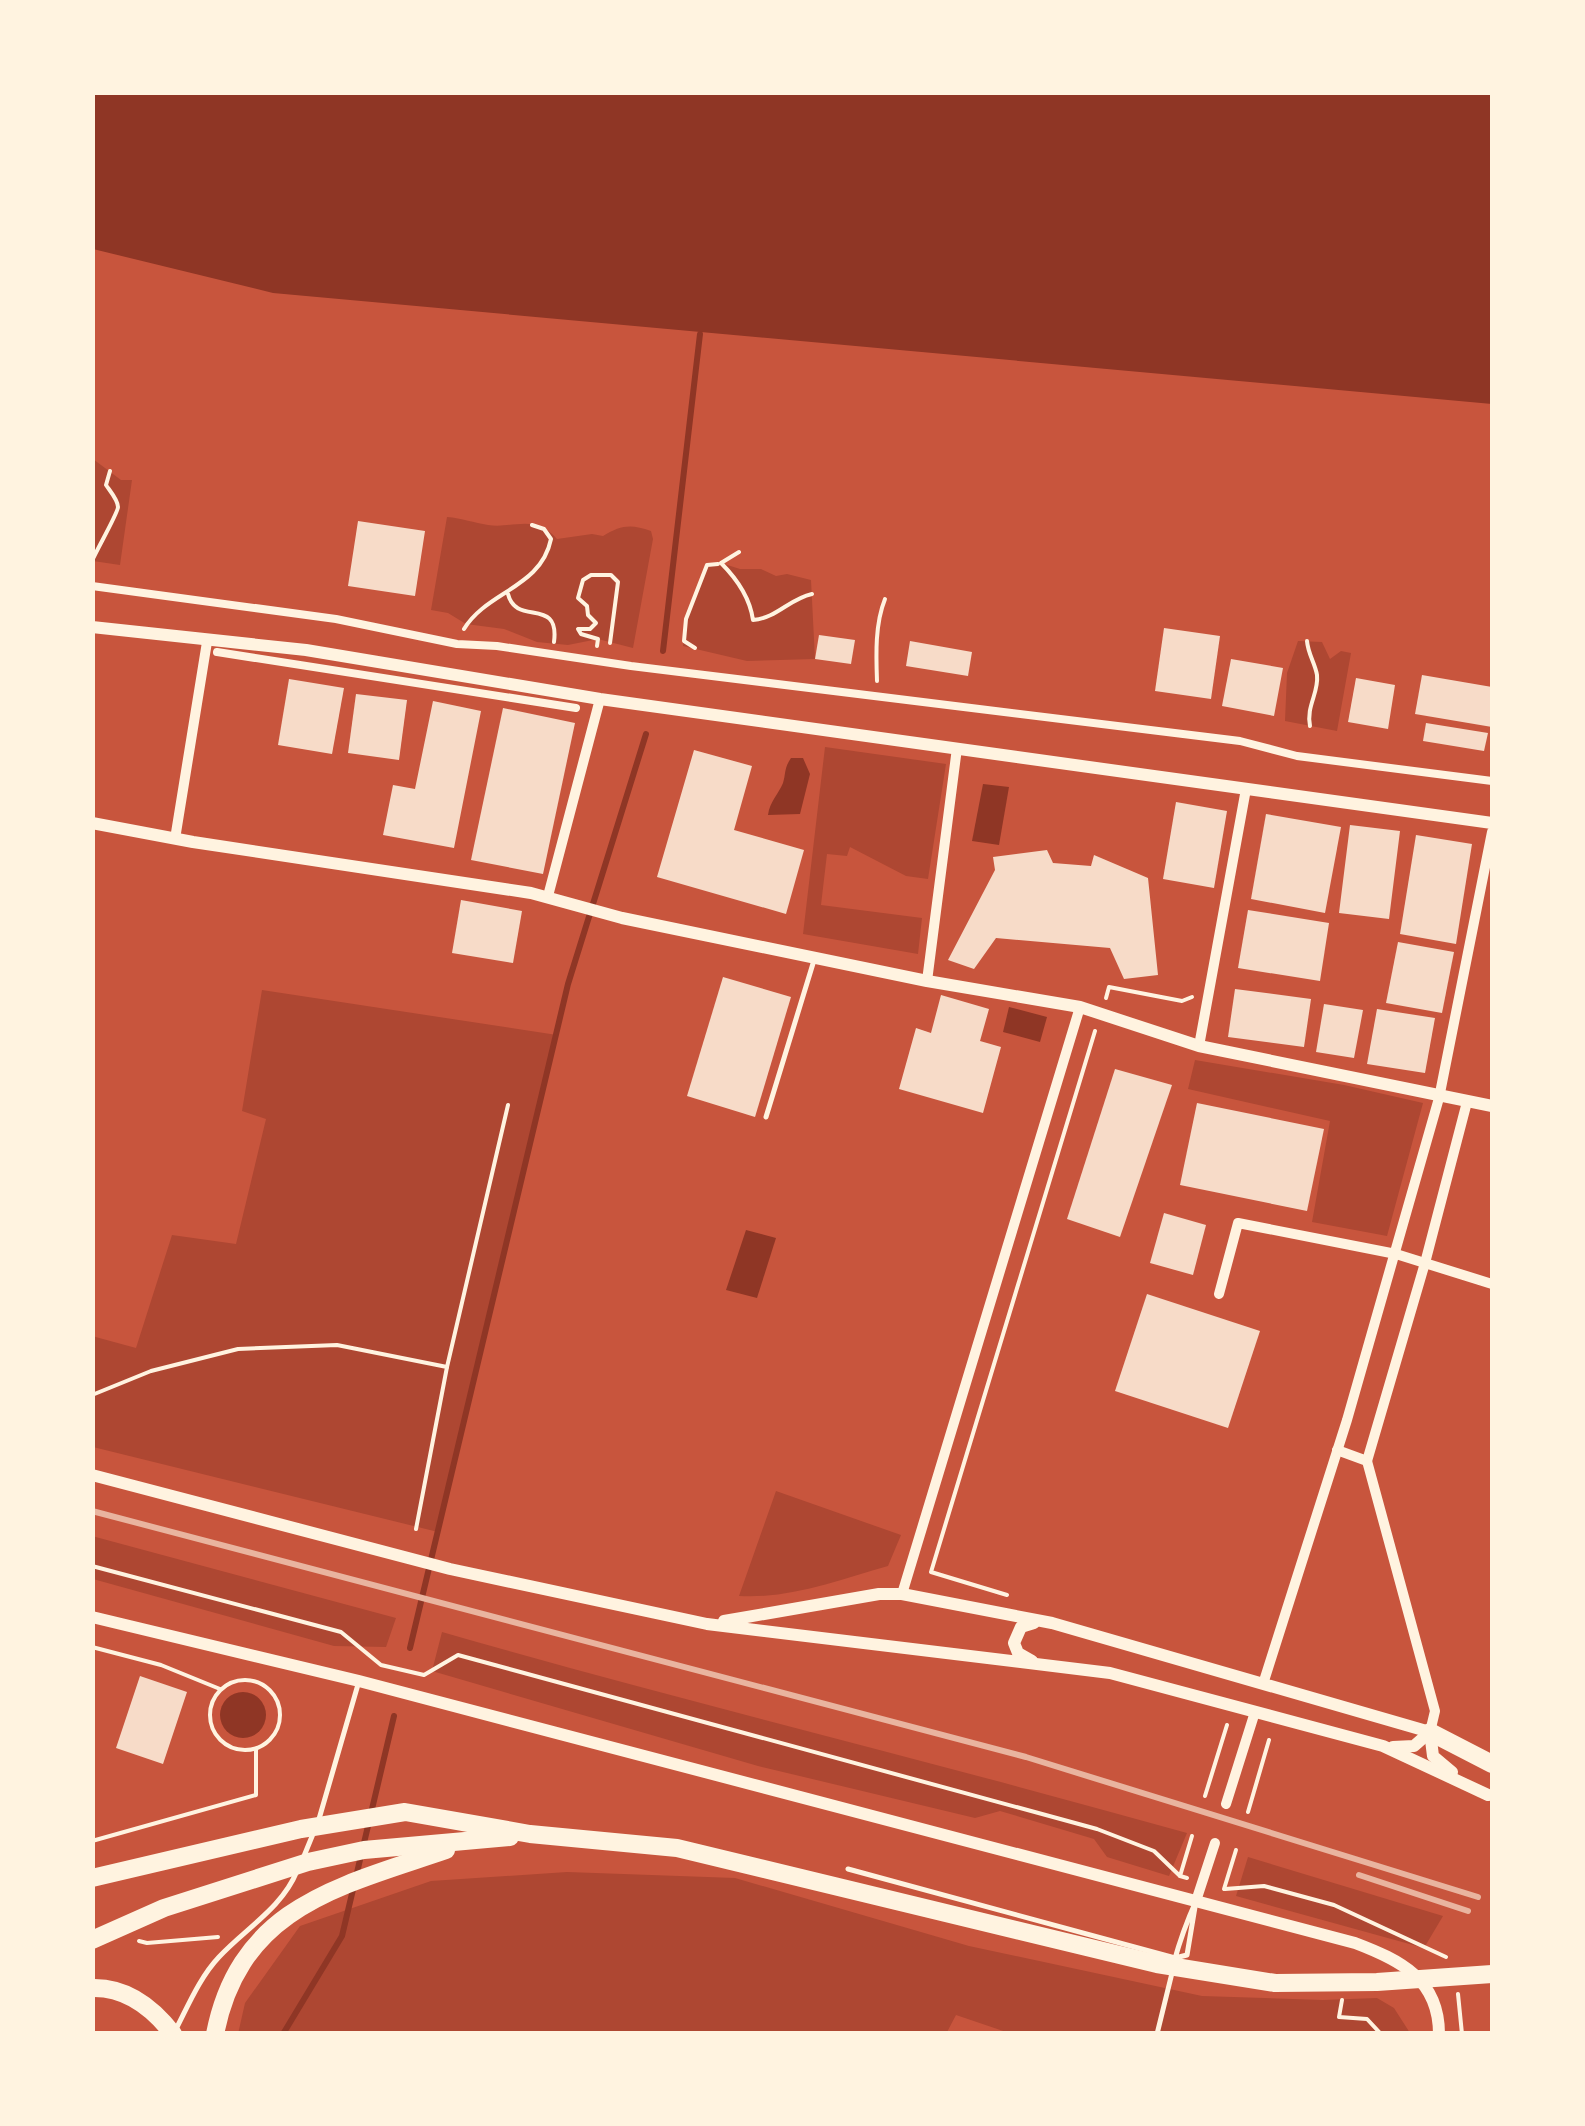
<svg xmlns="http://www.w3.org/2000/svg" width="1585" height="2126" font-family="Commissioner,sans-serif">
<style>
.green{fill:#ae4732}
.water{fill:#8f3625}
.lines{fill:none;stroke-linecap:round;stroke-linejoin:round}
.stream{stroke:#8f3625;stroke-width:6}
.building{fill:#f7dbc8}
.path{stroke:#fff3e0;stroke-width:4}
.service{stroke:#fff3e0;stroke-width:5}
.pedestrian{stroke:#fff3e0;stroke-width:8}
.minor{stroke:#fff3e0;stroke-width:10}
.tertiary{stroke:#fff3e0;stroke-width:12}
.trunk{stroke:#fff3e0;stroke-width:18}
.rail{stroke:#e9b49f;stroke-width:6}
</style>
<rect width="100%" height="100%" fill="#c8553d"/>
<g class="green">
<path d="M93,459L121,480H132L120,565L93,561Z"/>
<path d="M447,517C462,518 474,523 488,525C513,529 535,513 557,539L592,534L603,536C621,525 631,524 651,531L653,539L633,648L598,639L568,645L537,642L504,629L466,624L448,613L431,610Z"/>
<path d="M721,563L740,569H761L776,576L787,574L811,580L815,659L747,661L683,646L686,619L707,565Z"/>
<path d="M1298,641L1322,642L1330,659L1341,651L1351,653L1337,731L1285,721L1287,673Z"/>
<path d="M825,747L946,764L928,879L906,876L850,847L847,856L827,854L821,905L922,918L918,954L803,934Z"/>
<path d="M262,990L557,1035L438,1532L93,1447L92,1336L136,1348L172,1235L236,1244L266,1119L242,1111Z"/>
<path d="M1195,1060L1344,1085L1423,1103L1387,1236L1312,1222L1330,1121L1188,1089Z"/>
<path d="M776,1491L901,1535L888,1566C839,1580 790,1599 739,1596Z"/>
<path d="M92,1536L396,1618L386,1647L334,1646L93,1579Z"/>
<path d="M442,1632C689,1703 939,1763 1187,1833L1169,1876L1107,1857L1094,1839L1000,1811L975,1818L758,1766L432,1671Z"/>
<path d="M1248,1857L1443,1916L1424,1948L1236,1896Z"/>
<path d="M567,1872L735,1878L969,1946L1202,1996L1323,2000L1377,1998L1394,2008L1410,2033L1012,2034L956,2015L946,2034H238L245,2003L300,1926L431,1881Z"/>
</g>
<g class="water">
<path d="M93,92L1492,93V404L273,293L93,249Z"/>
<path d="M791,758H803L810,774L800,814L768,815C770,801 778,795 783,783C786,773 784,768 791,758Z"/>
<path d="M983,784L1009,787L999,845L972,841Z"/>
<path d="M1009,1007L1047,1017L1040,1042L1003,1032Z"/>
<path d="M746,1230L776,1238L757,1298L726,1290Z"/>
<circle cx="243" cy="1715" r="23"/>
</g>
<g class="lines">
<g class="stream">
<path d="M663,651L700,334"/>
<path d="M410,1648L568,984L646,734"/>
<path d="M283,2034L342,1936L394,1716"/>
</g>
</g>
<g class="building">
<path d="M358,521L425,531L415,596L348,586Z"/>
<path d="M1164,628L1220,636L1211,699L1155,691Z"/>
<path d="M819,635L855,640L851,664L815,659Z"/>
<path d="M910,641L972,652L968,676L906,666Z"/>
<path d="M1231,659L1283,668L1274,716L1222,706Z"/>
<path d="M1422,675L1492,687V727L1415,714Z"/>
<path d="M1356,678L1395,685L1388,729L1348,722Z"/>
<path d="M289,679L344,688L332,754L278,745Z"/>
<path d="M356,694L407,700L399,760L348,753Z"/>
<path d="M433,701L481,711L454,848L383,835L393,785L415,789Z"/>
<path d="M503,708L575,723L543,874L471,860Z"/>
<path d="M1426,723L1488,733L1484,751L1423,741Z"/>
<path d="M694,750L752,766L734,830L804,850L786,914L657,877Z"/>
<path d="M1176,802L1227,811L1214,888L1163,879Z"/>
<path d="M1266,814L1341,827L1325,913L1251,899Z"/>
<path d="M1350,825L1400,831L1389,919L1339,913Z"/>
<path d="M1416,835L1472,844L1456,944L1400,934Z"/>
<path d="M1047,850L1053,863L1091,866L1094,855L1148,878L1158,975L1124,979L1110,948L996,938L974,969L948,960L995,870L993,857Z"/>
<path d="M461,900L522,911L513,963L452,953Z"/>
<path d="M1248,910L1329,923L1320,981L1238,968Z"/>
<path d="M1398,942L1454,952L1442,1013L1386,1003Z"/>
<path d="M723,977L791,997L755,1117L687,1096Z"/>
<path d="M1235,989L1311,999L1304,1047L1228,1037Z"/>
<path d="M941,995L989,1009L980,1041L1001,1047L983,1113L899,1089L916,1028L931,1033Z"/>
<path d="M1324,1004L1363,1010L1354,1058L1316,1052Z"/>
<path d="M1377,1009L1435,1018L1425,1073L1367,1064Z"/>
<path d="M1115,1069L1172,1085L1120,1237L1067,1219Z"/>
<path d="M1197,1103L1324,1129L1307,1211L1180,1185Z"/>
<path d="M1164,1213L1206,1225L1193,1275L1150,1263Z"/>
<path d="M1147,1294L1260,1331L1228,1428L1115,1391Z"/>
<path d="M140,1676L187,1692L163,1764L116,1748Z"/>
</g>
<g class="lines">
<g class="path">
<path d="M739,552L721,563C736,578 750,598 753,620C777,618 789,599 812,594"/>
<path d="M92,561C96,551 118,513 118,507C118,500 110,491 106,485L110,471"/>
<path d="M508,594C516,627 560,596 554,642"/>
<path d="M464,629C487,591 541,588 551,539L544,529L532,525"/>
<path d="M1307,641C1308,654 1315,663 1317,675C1319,693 1306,706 1310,726"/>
<path d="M597,646L598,639L581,634L578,629H590L596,623L588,615L587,606L578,598L583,580L591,575H611L618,582L610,643"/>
<path d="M695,648L684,641L686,619L707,565L718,564"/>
<path d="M877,681C876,654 875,624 885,599"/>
<path d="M1106,998L1109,987L1182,1001L1192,997"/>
<path d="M447,1367L508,1105"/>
<path d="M92,1395L151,1371L238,1349L337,1345L447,1367L416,1529"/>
<path d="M92,1566L341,1632L381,1665L424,1675L458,1655L1097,1829L1154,1851L1180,1876L1187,1878"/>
<path d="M1007,1595L931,1572L1095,1031"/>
<path d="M92,1647L161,1665L220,1689"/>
<circle cx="245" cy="1715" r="35"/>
<path d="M1205,1796L1227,1725"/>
<path d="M1248,1812L1269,1740"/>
<path d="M92,1841L256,1795V1749"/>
<path d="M1180,1876L1192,1836"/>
<path d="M1224,1889L1236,1850"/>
<path d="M1225,1889L1264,1886L1334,1905L1446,1957"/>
<path d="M139,1941L147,1943L218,1937"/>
<path d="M1458,1994L1462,2034"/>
<path d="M1342,2000L1339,2017L1367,2019L1381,2034"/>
</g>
<g class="service">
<path d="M766,1117L815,957"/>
<path d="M319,1819L359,1681"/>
<path d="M304,1856L313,1834"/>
<path d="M848,1869L1175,1958L1187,1955L1196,1901C1187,1921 1180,1940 1174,1962"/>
<path d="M175,2031C188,2006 200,1977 219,1957C246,1928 282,1908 297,1871"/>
<path d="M1157,2034L1172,1973"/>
</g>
<g class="pedestrian">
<path d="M92,586L336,619L457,644L497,646L631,666L1240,741L1297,756L1492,781"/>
<path d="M217,652L576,708"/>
</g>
<g class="minor">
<path d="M175,839L207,642"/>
<path d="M548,896L600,699"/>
<path d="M927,981L957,748"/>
<path d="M1199,1046L1246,789"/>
<path d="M1219,1294L1238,1223L1396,1254L1492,1284"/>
<path d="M1337,1450L1367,1461L1435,1711L1430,1732"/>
<path d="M1367,1461L1425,1263L1467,1102"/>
<path d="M902,1594L1080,1007"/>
<path d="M1263,1684L1347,1420L1439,1098L1492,832"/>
<path d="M1226,1804L1255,1712"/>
<path d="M1196,1901L1215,1843"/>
</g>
<g class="tertiary">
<path d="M92,627L306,650L600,699L1492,823"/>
<path d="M92,823L193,842L531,893L622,918L927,981L1080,1007L1199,1046L1492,1106"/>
<path d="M92,1475L450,1569L707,1624L1110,1673L1383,1746L1488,1795"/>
<path d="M92,1617L359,1681L1355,1943C1400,1960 1439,1979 1439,2034"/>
<path d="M724,1621L879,1594H902L1052,1623L1430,1732"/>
<path d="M1032,1661L1018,1653L1014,1643L1021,1627L1034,1623"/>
<path d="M1430,1732L1433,1756L1452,1772"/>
<path d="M1393,1747L1414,1746L1430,1732"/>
</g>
<g class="trunk">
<path d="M1430,1732L1492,1764"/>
<path d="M92,1878L301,1829L405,1812L530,1834L677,1848L1157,1964L1275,1983L1377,1982L1492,1974"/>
<path d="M92,1940L164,1908L308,1862L364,1850L510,1837"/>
<path d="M92,1988C126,1987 153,2008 173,2034"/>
<path d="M215,2034C240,1906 341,1886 446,1850"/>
</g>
<g class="rail">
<path d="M92,1511L1026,1757L1478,1897"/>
<path d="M1359,1875L1468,1911"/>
</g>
</g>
<rect width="1585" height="2126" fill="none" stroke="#fff3e0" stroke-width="190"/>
</svg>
